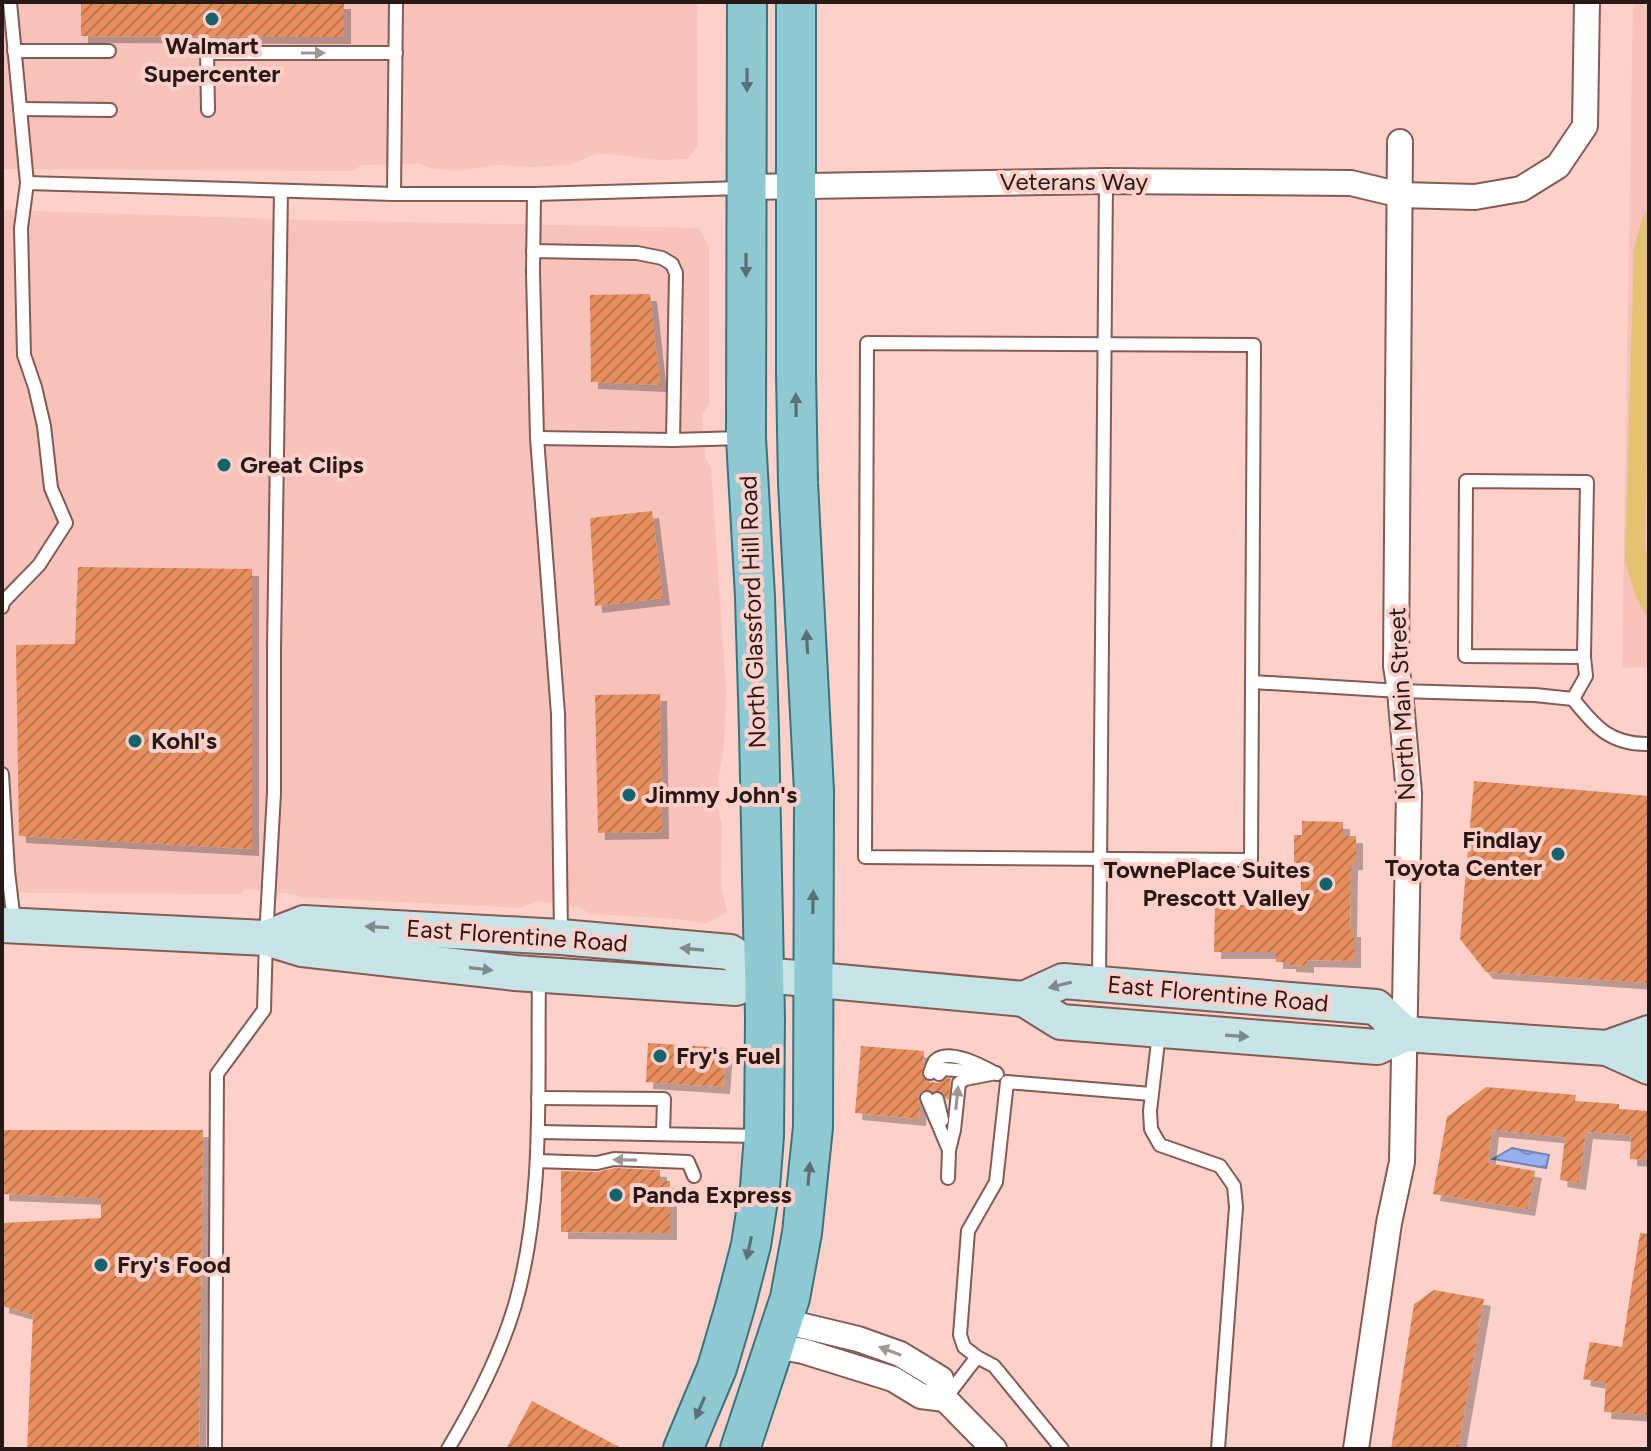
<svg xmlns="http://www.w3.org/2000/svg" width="1651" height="1451" font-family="Figtree,sans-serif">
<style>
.built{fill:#f6c2ba}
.park{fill:#e3c372}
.water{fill:url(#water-waves);stroke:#7582b0;stroke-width:2}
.building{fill:url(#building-hatch);filter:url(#shadow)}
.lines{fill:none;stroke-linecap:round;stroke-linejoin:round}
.lane-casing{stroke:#825b55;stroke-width:16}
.street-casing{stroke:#825b55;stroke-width:28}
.secondary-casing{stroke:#825b55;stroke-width:38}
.primary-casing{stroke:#39747d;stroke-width:42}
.lane{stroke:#fff;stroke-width:12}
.street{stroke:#fff;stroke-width:24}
.secondary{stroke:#c6e4e8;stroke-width:34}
.primary{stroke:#8ec9d2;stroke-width:38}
.oneway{fill:#9e9796}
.oneway2{fill:#5b7074}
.oneway3{fill:#7f888a}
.poi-dot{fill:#16636d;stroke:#fdd0c9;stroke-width:3}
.labels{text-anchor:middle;stroke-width:8;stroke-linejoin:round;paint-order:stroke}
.poi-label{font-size:24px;font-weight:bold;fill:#281816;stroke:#fdd0c9;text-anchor:start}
.street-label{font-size:24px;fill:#281816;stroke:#fdd0c9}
</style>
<defs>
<pattern id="water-waves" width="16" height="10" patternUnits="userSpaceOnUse" patternTransform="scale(2)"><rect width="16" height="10" fill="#96aff2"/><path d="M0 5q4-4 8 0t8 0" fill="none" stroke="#7a8dc3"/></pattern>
<pattern id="building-hatch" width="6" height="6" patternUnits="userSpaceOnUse" patternTransform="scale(2)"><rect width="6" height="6" fill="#e88f5e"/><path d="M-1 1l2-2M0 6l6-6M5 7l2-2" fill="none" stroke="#bc744d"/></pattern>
<filter id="shadow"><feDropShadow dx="7" dy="7" stdDeviation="0" flood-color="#0004"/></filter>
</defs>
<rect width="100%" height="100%" fill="#fdd0c9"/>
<g class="built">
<path d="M2,2H697L698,145L688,159L657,160L610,154H596L568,165L532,167L497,165L456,171L430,168L420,164L362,165L352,171L2,169Z"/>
<path d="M1633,2H1649V667L1622,668Z"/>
<path d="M2,210L308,220L699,228L709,247V404L702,415L705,458L711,467L726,691L724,746L718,781L717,805L722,824L721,885L727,912L705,924L679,919L592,914L577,907L537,901L520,908L302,897L293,894L245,889L240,894L30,893L2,891Z"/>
</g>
<path class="park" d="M1649,209V365L1645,545L1649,570V619C1636,603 1631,580 1625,560L1634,248L1643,217Z"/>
<path class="water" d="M1512,1148L1549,1155L1546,1168L1493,1159Z"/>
<g class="building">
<path d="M81,2H344V37L81,36Z"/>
<path d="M650,294L660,385L591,382L590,295Z"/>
<path d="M652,511L663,598L595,606L590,518Z"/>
<path d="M78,567L252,569V849L19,836L16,645L75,644Z"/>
<path d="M660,694L662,832L598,833L595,695Z"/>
<path d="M1474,781L1649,796V983L1486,972L1460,939Z"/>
<path d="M1302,821L1343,822V836H1356V863H1351L1350,930H1354V961L1307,960V966L1289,965V962H1276V952H1214L1215,905H1301V863H1294V835H1302Z"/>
<path d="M648,1043L726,1048L723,1087L646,1082Z"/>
<path d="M861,1046L924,1051L922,1076L927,1082L938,1083L947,1078L951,1079L948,1100L940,1091L923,1090L918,1096L920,1104L919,1119L855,1113Z"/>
<path d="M1486,1087L1576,1095L1575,1101L1619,1104V1109L1649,1111L1646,1160L1630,1159L1631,1135L1586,1132L1579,1183L1560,1180L1565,1137L1492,1130L1488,1163L1535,1171L1528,1209L1433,1194L1447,1117Z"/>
<path d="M2,1130H203L199,1449H27L33,1315L2,1306V1223L101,1218V1198L2,1194Z"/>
<path d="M615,1168L660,1170V1181H670V1233L561,1232V1171L597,1172Z"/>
<path d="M1640,1233L1649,1234V1415L1604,1412L1606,1383L1583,1379L1590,1342L1622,1347Z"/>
<path d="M1434,1290L1484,1299L1458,1449H1391L1414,1304Z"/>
<path d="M532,1401L623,1449H506Z"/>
</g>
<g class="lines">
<g class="lane-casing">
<g id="lane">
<path d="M10,2L27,183"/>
<path d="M14,51H109"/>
<path d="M20,109L110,110"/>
<path d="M208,110L207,53H396"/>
<path d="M394,194L396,2"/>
<path d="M534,194L533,272L537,438L558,714L561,934"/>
<path d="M533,251L637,253L662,258L672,264L676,273L673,440"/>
<path d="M867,343L1254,345L1251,860L865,857Z"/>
<path d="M537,438L673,440L742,438"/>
<path d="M2,607L3,602L39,565L66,523L51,488L44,426L35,387L24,355L21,228L27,183L394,194H534L743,188"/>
<path d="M1252,682L1400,691L1535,695L1573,699C1595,727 1611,745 1649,744"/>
<path d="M1573,699L1586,676L1584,657L1587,482L1466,481L1465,656L1584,657"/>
<path d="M2,774L8,871L14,922"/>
<path d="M1099,982L1106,181"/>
<path d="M1159,1033L1150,1111L1151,1129L1160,1145L1220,1166L1234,1186L1236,1207L1218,1449"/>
<path d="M930,1073C930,1072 934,1062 935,1061C948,1047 984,1067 997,1074"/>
<path d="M939,1074L943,1069L981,1072"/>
<path d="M538,1098L664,1099L663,1134"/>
<path d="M927,1098L949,1150L948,1178"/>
<path d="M937,1099L942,1120"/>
<path d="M538,1132L759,1136"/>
<path d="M949,1150L954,1130L959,1083L965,1079L996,1073"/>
<path d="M537,1161L597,1163L614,1159L688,1162L694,1176"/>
<path d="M947,1396L977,1357"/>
<path d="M215,1449L217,1074L264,1010L266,938L274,793V648L281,191"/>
<path d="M448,1449C475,1404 500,1356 515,1305C545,1199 537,1087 539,978"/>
<path d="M1062,1449L994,1366L977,1357L964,1347L960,1335L968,1231L996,1182L1007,1082L1151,1094"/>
</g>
</g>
<g class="street-casing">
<g id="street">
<path d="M746,187L1106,181L1351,183L1401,195L1475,197L1521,189L1558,166L1585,126L1587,2"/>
<path d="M783,1321L858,1339L900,1354L941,1379L945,1399"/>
<path d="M775,1346L803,1351L893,1379L921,1396L945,1399"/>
<path d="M945,1399L994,1449"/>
<path d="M1356,1449L1389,1223L1402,1162L1409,793L1400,691L1396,666L1400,142"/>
</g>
</g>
<g class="secondary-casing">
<g id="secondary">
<path d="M2,925L266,938L302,949L515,973L736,988L763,975L1024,999"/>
<path d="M266,938L304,923L561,937L730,952L763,975"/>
<path d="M1405,1034L1376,1007L1063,981L1024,999L1061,1022L1377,1047L1405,1034L1607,1048L1649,1067"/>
<path d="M1607,1048L1649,1033"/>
</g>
</g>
<g class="primary-casing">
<g id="primary">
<path d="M683,1449L717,1368L735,1307L751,1245L760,1187L764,1136L765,1018L759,730L755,597L746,438L747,2"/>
<path d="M740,1449L790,1298L802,1233L813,1127L814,791L798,483L796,374V2"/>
</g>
</g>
<use href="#lane" class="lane"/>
<use href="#street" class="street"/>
<use href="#secondary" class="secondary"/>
<use href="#primary" class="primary"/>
</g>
<defs><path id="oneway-solid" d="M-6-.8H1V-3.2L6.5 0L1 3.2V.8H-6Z" transform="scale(2)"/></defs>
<g class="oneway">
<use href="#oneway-solid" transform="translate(313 53)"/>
<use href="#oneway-solid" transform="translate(957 1098) rotate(-84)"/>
<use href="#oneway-solid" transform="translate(625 1160) rotate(-179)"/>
<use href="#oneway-solid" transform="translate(890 1351) rotate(-159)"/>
</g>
<g class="oneway2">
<use href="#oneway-solid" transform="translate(747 80) rotate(90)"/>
<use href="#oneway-solid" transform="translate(746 265) rotate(90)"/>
<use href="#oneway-solid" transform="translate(796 405) rotate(-91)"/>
<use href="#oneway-solid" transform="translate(807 642) rotate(-93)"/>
<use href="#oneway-solid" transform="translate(813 902) rotate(-89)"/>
<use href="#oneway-solid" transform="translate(809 1174) rotate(-85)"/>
<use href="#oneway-solid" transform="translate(749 1248) rotate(102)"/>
<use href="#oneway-solid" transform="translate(700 1408) rotate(113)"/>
</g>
<g class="oneway3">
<use href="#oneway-solid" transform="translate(377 927) rotate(-177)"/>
<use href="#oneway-solid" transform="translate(692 949) rotate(-175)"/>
<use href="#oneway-solid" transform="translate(481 969) rotate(7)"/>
<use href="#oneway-solid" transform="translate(1060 985) rotate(166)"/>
<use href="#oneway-solid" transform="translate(1237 1036) rotate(4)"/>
</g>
<g class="poi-dot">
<circle cx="212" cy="19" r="8"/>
<circle cx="224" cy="465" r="8"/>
<circle cx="135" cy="741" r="8"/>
<circle cx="629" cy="795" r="8"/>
<circle cx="1558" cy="854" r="8"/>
<circle cx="1326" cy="884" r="8"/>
<circle cx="660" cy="1056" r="8"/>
<circle cx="616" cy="1195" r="8"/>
<circle cx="101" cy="1265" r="8"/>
</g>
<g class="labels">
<g class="poi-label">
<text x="212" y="54" text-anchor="middle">Walmart<tspan x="212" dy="28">Supercenter</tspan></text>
<text x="240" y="473">Great Clips</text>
<text x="151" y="749">Kohl's</text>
<text x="645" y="803">Jimmy John's</text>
<text x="1542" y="848" text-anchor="end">Findlay<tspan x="1542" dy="28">Toyota Center</tspan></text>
<text x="1310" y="878" text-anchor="end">TownePlace Suites<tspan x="1310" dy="28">Prescott Valley</tspan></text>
<text x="676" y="1064">Fry's Fuel</text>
<text x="632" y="1203">Panda Express</text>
<text x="117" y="1273">Fry's Food</text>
</g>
<g class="street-label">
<text x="1074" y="190">Veterans Way</text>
<text transform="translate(753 612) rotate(-92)" y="8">North Glassford Hill Road</text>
<text transform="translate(1402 704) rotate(-93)" y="8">North Main Street</text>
<text transform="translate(517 936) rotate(4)" y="8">East Florentine Road</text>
<text transform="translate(1218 994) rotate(5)" y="8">East Florentine Road</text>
</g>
</g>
<rect width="1651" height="1451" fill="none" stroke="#281816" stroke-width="8"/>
</svg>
